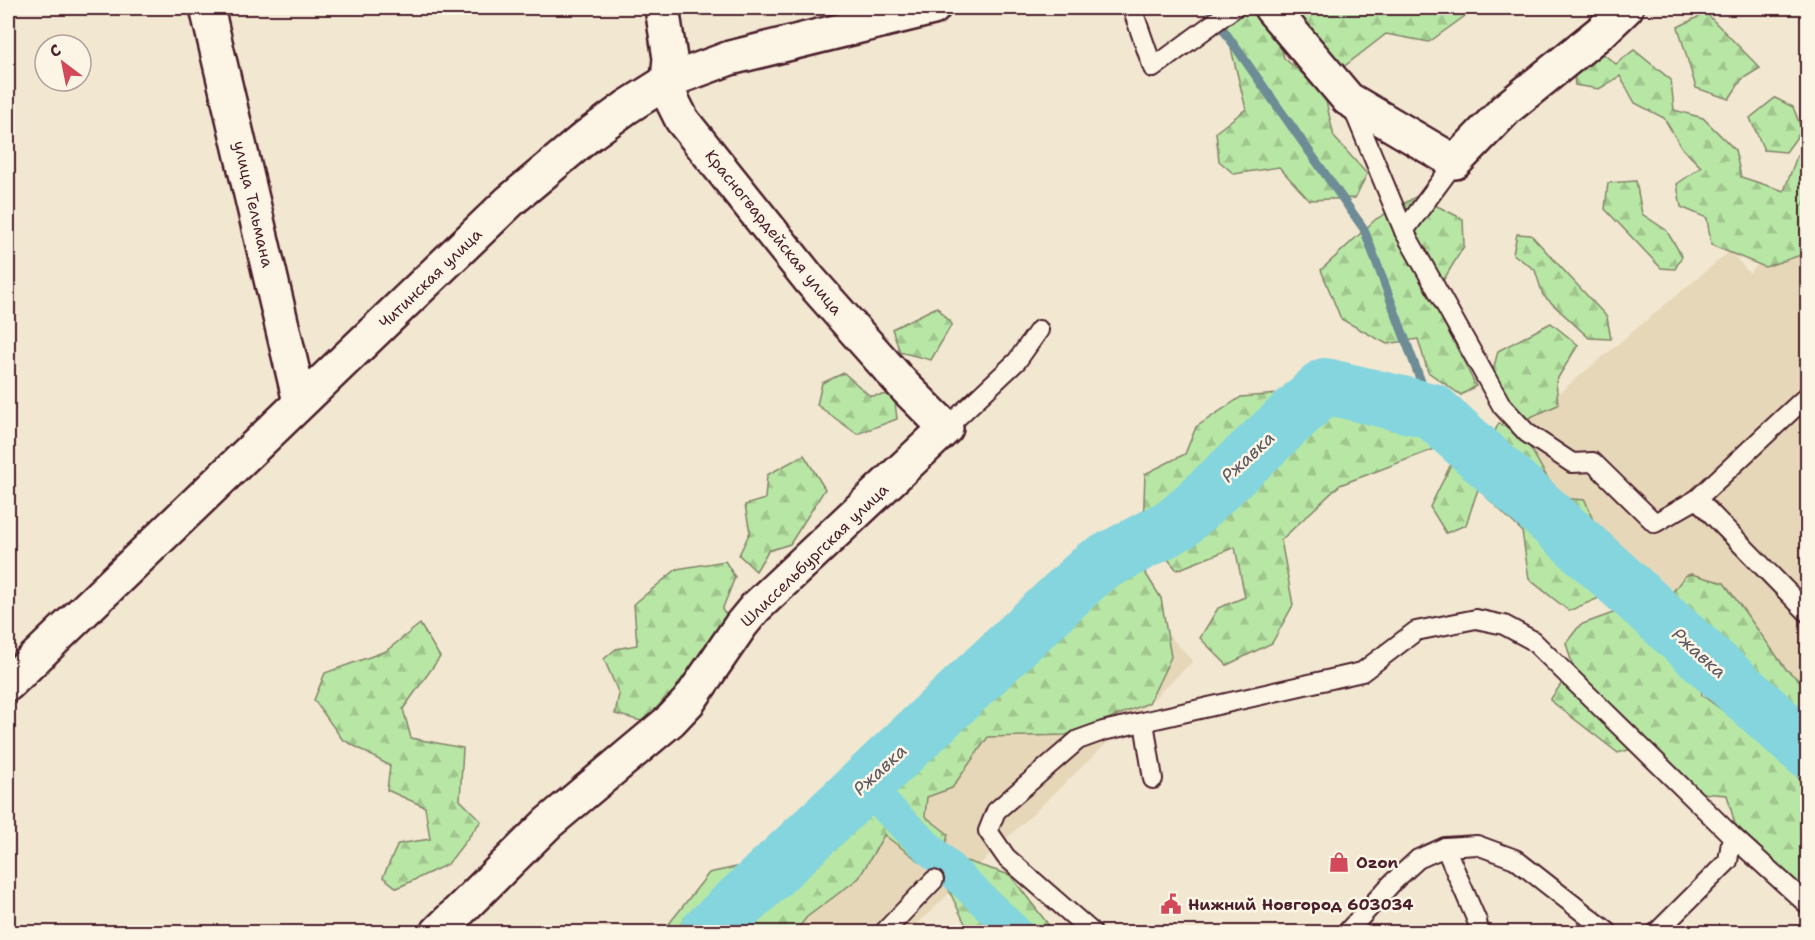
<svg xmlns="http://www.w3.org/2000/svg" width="1815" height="940" font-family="'Shantell Sans',sans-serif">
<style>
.built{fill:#e6d7b9}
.forest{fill:url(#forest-firs);stroke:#818368;stroke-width:1.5}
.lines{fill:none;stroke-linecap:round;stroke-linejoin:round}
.stream{stroke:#6d8c96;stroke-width:9}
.canal{stroke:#84d5dd;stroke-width:33}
.river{stroke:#84d5dd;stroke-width:56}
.lane-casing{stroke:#4a1f2b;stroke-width:22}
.street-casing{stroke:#4a1f2b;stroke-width:38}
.lane{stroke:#fcf5e5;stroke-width:18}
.street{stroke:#fcf5e5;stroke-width:33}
.labels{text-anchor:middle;stroke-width:5;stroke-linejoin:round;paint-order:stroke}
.street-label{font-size:16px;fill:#4a1f2b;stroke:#fcf5e5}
.poi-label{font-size:16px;font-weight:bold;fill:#4a1f2b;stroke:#fcf5e5;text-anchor:start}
.water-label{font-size:18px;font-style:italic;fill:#5b5660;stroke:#fcf5e5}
</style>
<defs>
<pattern id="forest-firs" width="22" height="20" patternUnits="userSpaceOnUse" patternTransform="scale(1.5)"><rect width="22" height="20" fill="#b8e7a5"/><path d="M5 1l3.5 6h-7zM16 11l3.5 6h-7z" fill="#a0c68e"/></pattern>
</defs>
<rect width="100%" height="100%" fill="#f2e7d1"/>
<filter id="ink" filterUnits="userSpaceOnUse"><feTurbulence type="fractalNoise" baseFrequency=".0167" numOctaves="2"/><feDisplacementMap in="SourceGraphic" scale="12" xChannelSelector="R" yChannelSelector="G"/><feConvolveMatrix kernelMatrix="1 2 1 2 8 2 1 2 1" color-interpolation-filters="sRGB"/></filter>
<g filter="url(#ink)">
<g class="built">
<path d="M1807,221V732L1502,449L1530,417L1730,251L1749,273Z"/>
<path d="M1120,583L1193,661L909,932H761Z"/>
</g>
<g class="forest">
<path d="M1221,8H1252L1274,19L1284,58L1324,92L1334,137L1367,174L1355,198L1309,200L1279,167L1234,174L1219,161L1216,132L1246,109Z"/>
<path d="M1312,8H1476L1429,42L1386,34L1342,68L1295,29L1302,10Z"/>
<path d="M1706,13L1760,68L1742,79L1729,99L1696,88L1678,27Z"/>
<path d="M1593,46L1616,64L1634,50L1671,80L1674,110L1703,118L1735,150L1741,177L1784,191L1797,156L1807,153V253L1765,267L1711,245L1707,218L1681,207L1677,184L1701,167L1682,148L1664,118L1635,103L1620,76L1599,89L1575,85L1572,59Z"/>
<path d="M1775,98L1793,107L1802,130L1786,152L1764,150L1750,118Z"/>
<path d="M1636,181L1642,214L1666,230L1682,256L1675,269L1661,268L1605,209L1608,183Z"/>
<path d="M1417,196L1463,219L1464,246L1432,299L1476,386L1461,395L1428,372L1418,339L1387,344L1341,319L1321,270L1376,219Z"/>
<path d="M1517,234L1531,235L1607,317L1611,339L1589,338L1543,295L1535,270L1513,254Z"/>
<path d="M937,307L952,324L931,360L900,352L892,329Z"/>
<path d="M1551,323L1578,345L1556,381L1558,405L1515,424L1487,394L1498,351Z"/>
<path d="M1336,371L1410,401L1439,395L1457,418L1440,447L1340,485L1281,540L1293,605L1272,643L1227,665L1200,638L1218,608L1245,597L1235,547L1177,570L1143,529L1145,474L1185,454L1196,427L1241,397L1302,392Z"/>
<path d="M844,373L870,396L894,394L897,419L857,434L817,405L822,383Z"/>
<path d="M1499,423L1524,437L1559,498L1585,500L1610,563L1599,598L1569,611L1529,579L1522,531L1478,489L1466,525L1446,533L1430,507L1457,452L1487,446Z"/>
<path d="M804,455L825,489L790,544L768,551L756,571L739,555L750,532L745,505L765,499L767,475Z"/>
<path d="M1136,558L1161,598L1171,657L1149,703L1066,735L988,737L952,788L927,797L925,816L948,834L944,854L926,866L884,835L859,878L807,917L795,932H666L668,925L709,873L824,848L833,820L881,774L908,769L935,727L961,710L985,657L1022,646L1077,571Z"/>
<path d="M725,561L735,577L722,610L744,632L686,698H665L645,722L615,714L619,694L604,659L616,649L637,645L634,604L677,569Z"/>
<path d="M1691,574L1724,583L1786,669L1807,687V738L1667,605L1666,601L1685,576Z"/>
<path d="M1624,609L1698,669L1702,695L1780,753L1807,789V893L1735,824L1727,795L1700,793L1649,744L1618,753L1550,700L1573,667L1566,643L1580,625Z"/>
<path d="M420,624L440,657L403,709L411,738L463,748L460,800L481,821L448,864L397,888L383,877L398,844L430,839L425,807L387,790L390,766L342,739L314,700L325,673L386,651Z"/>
<path d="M966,861L1010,875L1054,932H969L945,882Z"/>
</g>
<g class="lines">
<path class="stream" d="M1208,8L1364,229L1432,411"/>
<path class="canal" d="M864,786L1016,932"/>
<path class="river" d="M708,932L1095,567L1178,523L1325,386L1432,411L1808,751"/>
<g class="lane-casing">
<g id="lane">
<path d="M1132,8L1153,68L1234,8"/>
<path d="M1351,104L1404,231L1502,406L1527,433L1572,463L1593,462L1655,523L1697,499"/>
<path d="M1404,231L1455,162"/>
<path d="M1808,395L1697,499L1808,613"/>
<path d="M946,428L1017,361L1039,330"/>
<path d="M1144,722L1153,779"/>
<path d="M1732,836L1808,905"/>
<path d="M884,932L934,880"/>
<path d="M1092,932L1006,857L988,831L996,811L1078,740L1103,731L1362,672L1416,631L1476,619L1504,625L1532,640L1732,836L1728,861L1657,932"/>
<path d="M1347,932L1393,882L1418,859L1445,847"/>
<path d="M1479,932L1477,921L1445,847L1477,845L1515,859L1608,932"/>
</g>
</g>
<g class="street-casing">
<g id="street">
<path d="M207,8L300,402"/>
<path d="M1271,8L1348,99L1455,162L1506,109L1602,31L1626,8"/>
<path d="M8,684L510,201L586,137L627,107L668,81L730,58L933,8"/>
<path d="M438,932L548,823L671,720L689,701L741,625L755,608L946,428L906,388L810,280L682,120L672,100L668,81L670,58L662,8"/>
</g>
</g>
<use href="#lane" class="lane"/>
<use href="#street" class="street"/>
</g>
</g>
<defs>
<g id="shop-bare" transform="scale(1.62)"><path d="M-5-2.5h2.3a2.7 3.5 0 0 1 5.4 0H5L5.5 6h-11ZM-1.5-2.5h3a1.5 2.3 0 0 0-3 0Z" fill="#d1495b" stroke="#fcf5e5" stroke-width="2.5" paint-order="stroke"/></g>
<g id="civic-bare" transform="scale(1.62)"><path d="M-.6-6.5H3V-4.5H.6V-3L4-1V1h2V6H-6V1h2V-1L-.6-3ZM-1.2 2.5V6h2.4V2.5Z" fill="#d1495b" stroke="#fcf5e5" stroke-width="2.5" paint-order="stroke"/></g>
</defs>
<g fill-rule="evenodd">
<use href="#shop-bare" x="1339" y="862"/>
<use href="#civic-bare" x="1171" y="904"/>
</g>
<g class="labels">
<g class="street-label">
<text transform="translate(254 204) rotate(77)" y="6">улица Тельмана</text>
<text transform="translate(774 232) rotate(51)" y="6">Красногвардейская улица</text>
<text transform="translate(430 278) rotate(-44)" y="6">Читинская улица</text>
<text transform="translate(814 555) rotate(-44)" y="6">Шлиссельбургская улица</text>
</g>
<g class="poi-label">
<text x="1356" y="868">Ozon</text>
<text x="1188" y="910">Нижний Новгород 603034</text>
</g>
<g class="water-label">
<text transform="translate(1248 457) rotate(-43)" y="6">Ржавка</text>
<text transform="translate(1699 653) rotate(42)" y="6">Ржавка</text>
<text transform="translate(880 770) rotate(-43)" y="6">Ржавка</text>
</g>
</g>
<rect width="1815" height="940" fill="none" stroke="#fcf5e5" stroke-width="30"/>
<rect x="15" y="15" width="1785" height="910" fill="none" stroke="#4a1f2b" stroke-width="2" filter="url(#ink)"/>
<g transform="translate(63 63) rotate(328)"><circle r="28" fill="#fcf5e5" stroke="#b59f9b" stroke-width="1.5"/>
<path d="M0-4.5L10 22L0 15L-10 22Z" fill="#d1495b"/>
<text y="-9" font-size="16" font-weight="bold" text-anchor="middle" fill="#4a1f2b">С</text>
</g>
</svg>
